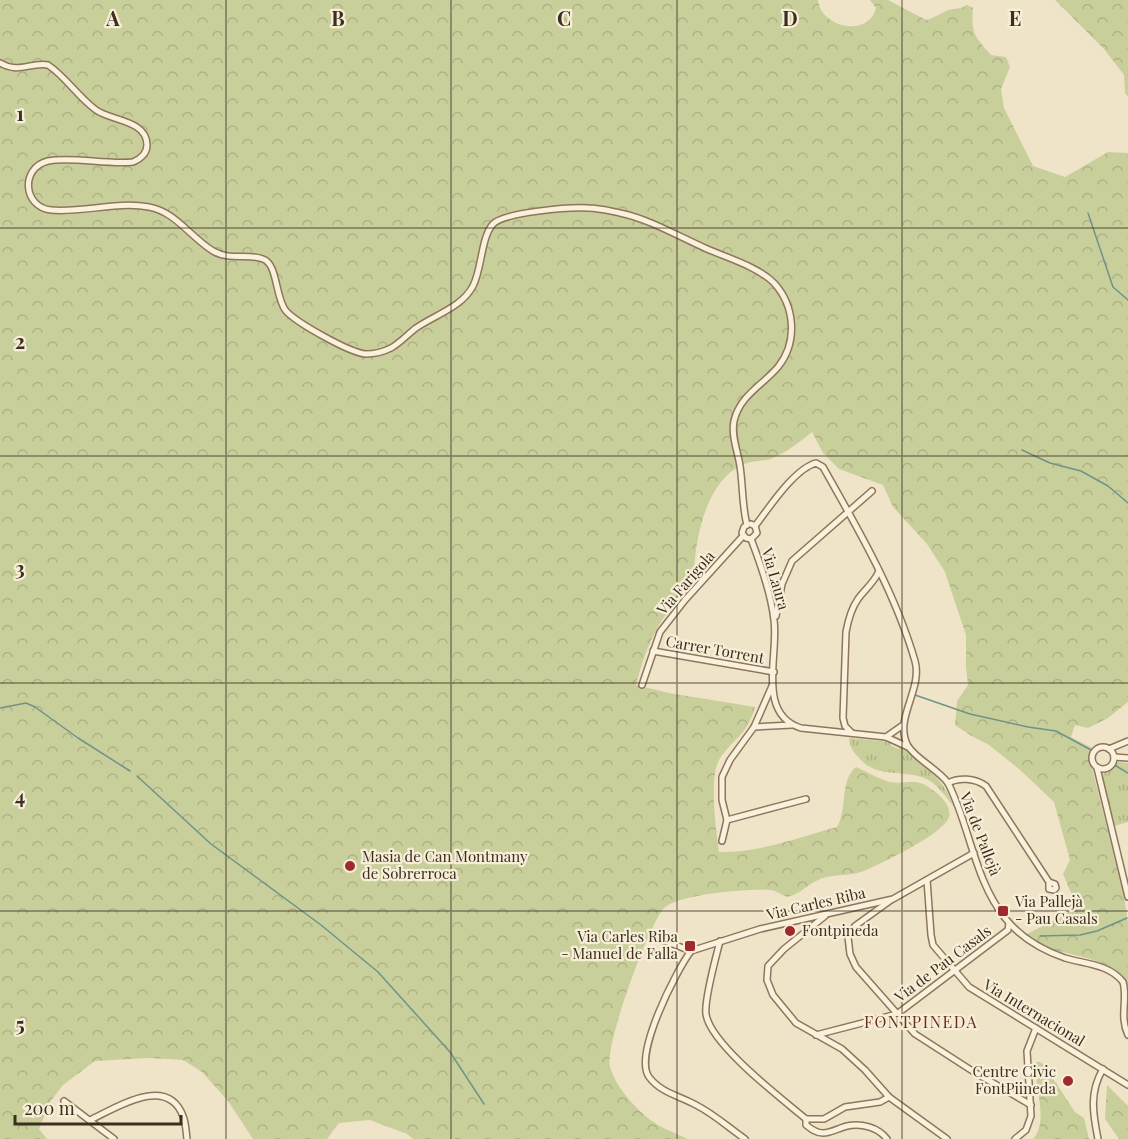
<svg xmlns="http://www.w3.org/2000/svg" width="1128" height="1139" font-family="'Playfair Display',serif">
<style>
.grass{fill:url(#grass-tufts)}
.forest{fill:url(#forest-crowns)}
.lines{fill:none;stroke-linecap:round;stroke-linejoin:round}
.stream{stroke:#6f938a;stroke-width:1.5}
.minor-casing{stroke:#8d765c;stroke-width:8}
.minor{stroke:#faf1dc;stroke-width:5}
.grid{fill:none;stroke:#3d2e20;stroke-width:1.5;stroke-opacity:0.55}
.poi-dot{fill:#9e2a2b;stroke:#f7eed8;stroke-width:2}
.labels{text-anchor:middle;stroke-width:4.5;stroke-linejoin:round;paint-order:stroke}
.street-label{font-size:15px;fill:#3d2e20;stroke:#f7eed8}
.poi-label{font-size:15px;fill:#3d2e20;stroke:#f7eed8;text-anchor:start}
.neighbourhood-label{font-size:16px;letter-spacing:1.5px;fill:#6b2e1e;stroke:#f7eed8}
.grid-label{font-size:20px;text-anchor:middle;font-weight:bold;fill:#3d2e20;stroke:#f7eed8;stroke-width:4.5;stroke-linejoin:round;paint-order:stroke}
</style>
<defs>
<pattern id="grass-tufts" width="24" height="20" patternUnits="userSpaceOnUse" patternTransform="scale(1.5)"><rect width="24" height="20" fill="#c9cf9b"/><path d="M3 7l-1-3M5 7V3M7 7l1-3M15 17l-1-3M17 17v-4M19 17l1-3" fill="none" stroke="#aeb285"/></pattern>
<pattern id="forest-crowns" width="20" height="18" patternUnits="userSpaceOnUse" patternTransform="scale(1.5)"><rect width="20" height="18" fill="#c9cf9b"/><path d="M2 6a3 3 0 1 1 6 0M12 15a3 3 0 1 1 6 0" fill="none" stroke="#aeb285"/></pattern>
</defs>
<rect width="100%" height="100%" fill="#f0e4c8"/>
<g class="grass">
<path d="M849,738L891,742L890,745L898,749L900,747L904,749C928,768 943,778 954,807C945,796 937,783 924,778C901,769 877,779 859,758C853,752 850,747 849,738Z"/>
<path d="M1118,762L1128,763V822L1114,826L1102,779L1104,772Z"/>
</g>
<g class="forest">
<path d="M0,0H818C821,28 869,38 876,8L870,0H888L926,20C934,18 939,14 946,11C953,8 959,10 967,5L973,8C971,34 974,35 991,55L1006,57L1010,67L1001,89L1004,108L1033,166L1065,177L1108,152L1128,153V702L1108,718L1088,728L1075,725L1071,737L1094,749L1090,753V760L1124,896L1128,923V986C1112,959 1082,958 1055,950C1045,947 1036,940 1027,934L1067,914L1074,900L1063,874L1070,860L1054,802L1019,769L989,745L970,735L955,725L957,701L968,685L966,668V635L945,572L927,544L893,507L883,485L839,469L823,453L812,432C801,441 786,453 773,458C763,462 752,460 742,465C703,483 693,548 694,585C660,613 647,643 636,685L669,693L755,707C747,736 733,738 719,760C709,778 716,831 719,852C759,853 799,837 837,827C848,810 839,781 856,767C868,772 878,779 890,782C909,785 916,776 934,791C941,796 952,807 949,817C945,833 881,864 864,871C851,876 837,874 823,878C809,882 800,895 787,897C782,895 777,891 771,890C751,888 678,894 664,908C649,924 604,1046 610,1067C615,1085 633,1106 648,1118C658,1127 675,1133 688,1139H413L407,1134L370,1120L339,1123L327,1139H253L228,1101L202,1072L183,1060L148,1058L95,1061L63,1085L50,1102L39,1129L47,1139H0Z"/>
<path d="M1055,0H1128V97L1125,93L1124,75L1104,49Z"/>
<path d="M1036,1062H1040L1044,1065L1075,1112L1084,1118L1089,1139H1033C1050,1122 1033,1084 1036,1062Z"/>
<path d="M1107,1085L1128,1106V1139H1119L1105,1119Z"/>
</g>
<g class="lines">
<g class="stream">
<path d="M1088,213L1113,287L1128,300"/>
<path d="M1022,450L1050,463L1081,471L1108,486L1128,503"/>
<path d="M915,695L970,714L1028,727L1056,731L1091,750"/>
<path d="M0,708L26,703L35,707L78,738L130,771"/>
<path d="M1113,764L1128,773"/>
<path d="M137,776L211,844L321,925L378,972L450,1052L484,1104"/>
<path d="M1040,936L1080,935L1097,931L1127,918"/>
</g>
<g class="minor-casing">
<g id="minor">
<path d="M0,63C19,74 30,62 48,65C66,77 78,97 96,110C111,121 147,120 147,145C147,154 140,159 133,162C107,165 71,156 48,161C20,168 23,207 51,210C83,213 117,201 149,207C176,212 190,237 213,251C230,261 247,253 263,259C278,264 275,298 286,311C297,323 350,353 366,354C374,354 383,352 391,348C400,343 408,334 416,328C435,315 462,307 473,286C482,269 481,237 493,224C505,212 570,207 588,208C599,208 610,211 620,213C649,219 678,236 705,248C727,258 757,266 774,283C795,306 798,342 778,367C763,385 740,395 734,421C731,436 738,452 740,466C743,486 742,506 747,525"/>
<path d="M747,525L744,527L742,533L746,538L751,539"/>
<path d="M755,526C769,508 794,469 816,463L823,467C858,529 895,592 915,661C923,690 893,719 908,746C917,760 938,769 948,783C970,826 974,879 1005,918C1020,937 1042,950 1065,958C1085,964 1109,964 1123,982C1128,999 1119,1016 1128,1035"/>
<path d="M751,539C761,565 771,593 774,620C779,654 756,714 801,728L886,737L908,747"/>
<path d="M751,539L757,533L755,526L751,524"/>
<path d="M776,616L782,584L792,561L872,491"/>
<path d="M653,651L774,672"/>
<path d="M642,685L660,632L685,600L743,536"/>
<path d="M754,727L792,725"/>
<path d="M852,733L845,726L843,718L846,632C848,621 851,609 858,599C865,589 874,583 879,571"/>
<path d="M886,737L903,725"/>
<circle cx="1103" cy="758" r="11"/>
<path d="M1109,749L1128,741"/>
<path d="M1114,757L1128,758"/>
<path d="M1097,768L1128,897"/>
<path d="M948,783C959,777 975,778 986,786L1049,882L1055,884L1056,888L1054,890L1049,889V882"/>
<path d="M727,820L806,799"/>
<path d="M722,841L727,820L722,800V777L730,760L754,727L772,686"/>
<path d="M927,880L931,935L933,945L969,987L1128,1085"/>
<path d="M891,900L855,926L848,937L850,954L856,967L915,1034L974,1072L1031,1105"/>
<path d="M825,916L784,949L768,966L767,980L773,995L796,1023L842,1049L865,1070L889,1097L947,1139"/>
<path d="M657,938L691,951L760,929L893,899L974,853"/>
<path d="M720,941C716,957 704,1000 706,1014C710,1044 782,1099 806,1119H824L845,1107L880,1102L889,1097"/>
<path d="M691,951C676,971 633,1055 649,1077C661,1093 680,1096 696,1105C714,1114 729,1128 745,1139"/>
<path d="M816,1035L897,1014L1008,930L1009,923"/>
<path d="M64,1101L114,1139"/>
<path d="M806,1119V1125C811,1129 816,1133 823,1133C831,1133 839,1128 847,1126C861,1123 878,1127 887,1139"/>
<path d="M90,1120C116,1108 167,1074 183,1116C186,1123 186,1132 187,1139"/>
<path d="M1015,1139L1026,1130L1031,1116L1027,1051L1036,1028"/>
<path d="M1098,1139C1093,1114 1089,1092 1103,1069"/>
</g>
</g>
<use href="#minor" class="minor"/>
</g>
<path class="grid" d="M226,0V1139M451,0V1139M677,0V1139M902,0V1139M0,228H1128M0,456H1128M0,683H1128M0,911H1128"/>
<g class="poi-dot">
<circle cx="350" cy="866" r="6"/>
<rect x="997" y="905" width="12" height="12" rx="3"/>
<circle cx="790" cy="931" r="6"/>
<rect x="684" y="940" width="12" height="12" rx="3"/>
<circle cx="1068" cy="1081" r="6"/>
</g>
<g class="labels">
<g class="street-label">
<text transform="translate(775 579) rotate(74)" y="5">Via Laura</text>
<text transform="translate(686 583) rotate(-49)" y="5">Via Farigola</text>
<text transform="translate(715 650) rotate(10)" y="5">Carrer Torrent</text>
<text transform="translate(980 834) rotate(69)" y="5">Via de Pallejà</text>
<text transform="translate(816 904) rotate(-13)" y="5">Via Carles Riba</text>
<text transform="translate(943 964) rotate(-37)" y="5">Via de Pau Casals</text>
<text transform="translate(1034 1013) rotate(31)" y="5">Via Internacional</text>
</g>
<g class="poi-label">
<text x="362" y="862">Masia de Can Montmany<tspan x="362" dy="17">de Sobrerroca</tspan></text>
<text x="1015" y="907">Via Pallejà<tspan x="1015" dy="17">- Pau Casals</tspan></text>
<text x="802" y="936">Fontpineda</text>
<text x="678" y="942" text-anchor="end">Via Carles Riba<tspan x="678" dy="17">- Manuel de Falla</tspan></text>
<text x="1056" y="1077" text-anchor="end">Centre Civic<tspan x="1056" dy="17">FontPiineda</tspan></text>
</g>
<g class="neighbourhood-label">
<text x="921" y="1028">FONTPINEDA</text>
</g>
</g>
<g class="grid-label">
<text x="113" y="26">A</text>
<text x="338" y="26">B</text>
<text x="564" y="26">C</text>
<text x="790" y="26">D</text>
<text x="1015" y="26">E</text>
<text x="20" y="121">1</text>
<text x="20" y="349">2</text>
<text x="20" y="576">3</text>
<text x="20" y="804">4</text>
<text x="20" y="1032">5</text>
</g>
<path d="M15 1115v9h166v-9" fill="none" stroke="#3d2e20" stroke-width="3"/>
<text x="24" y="1115" font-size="18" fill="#3d2e20" stroke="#f7eed8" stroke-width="4.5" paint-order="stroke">200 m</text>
</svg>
